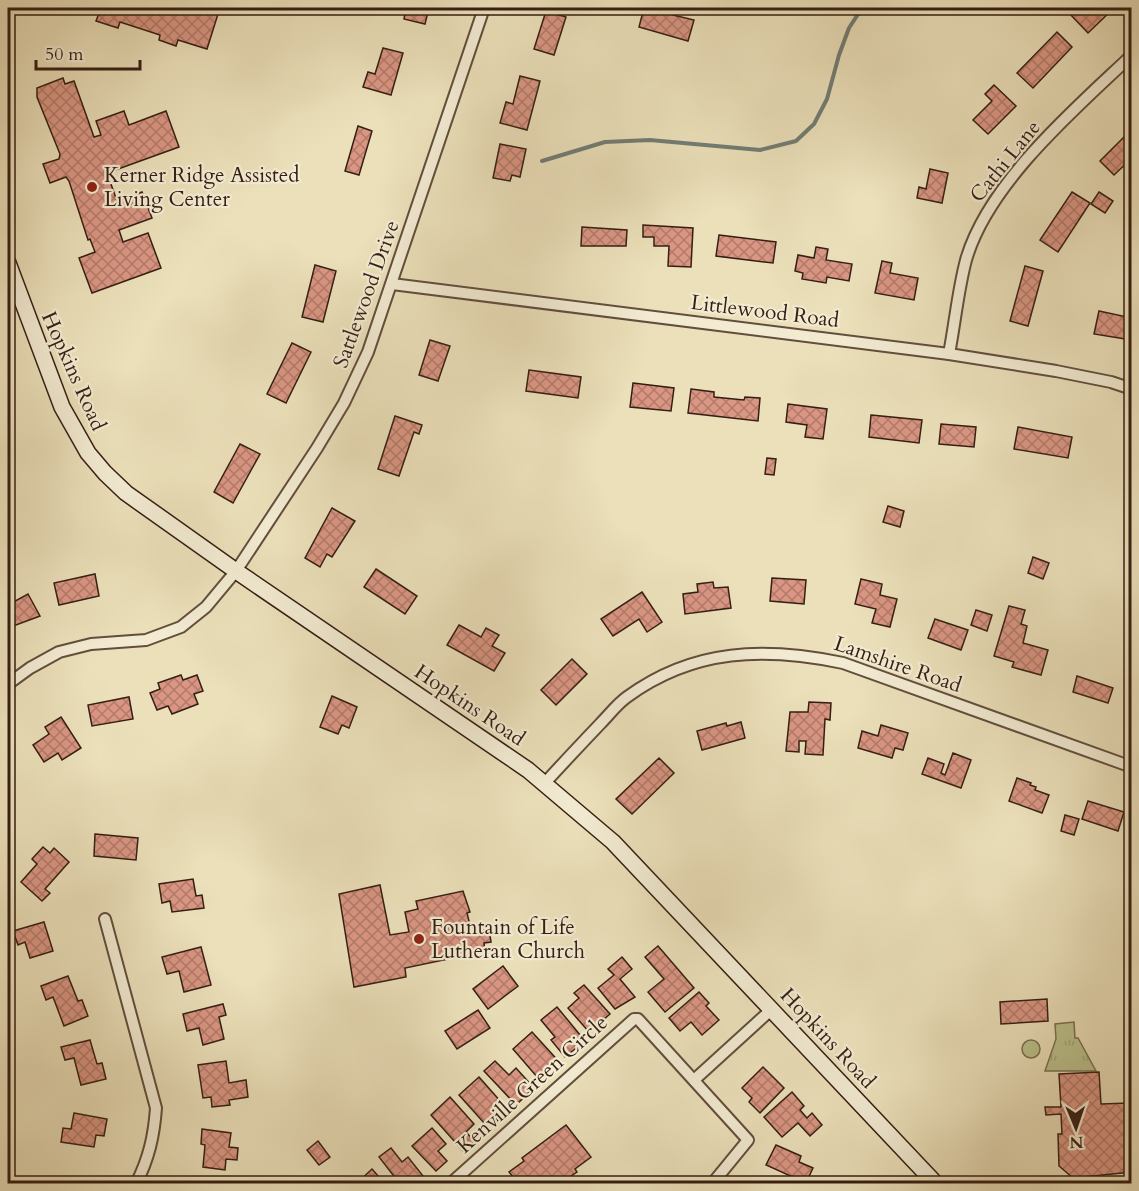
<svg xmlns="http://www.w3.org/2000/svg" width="1139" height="1191" font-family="Cardo,serif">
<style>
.green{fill:#bbc18d;stroke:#787050;stroke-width:1.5}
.park{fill:url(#park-tufts);stroke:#787050;stroke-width:1.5}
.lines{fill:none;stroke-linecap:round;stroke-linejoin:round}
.stream{stroke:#717d74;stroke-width:4}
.building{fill:url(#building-cross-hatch);stroke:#351e13;stroke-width:1.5}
.minor-casing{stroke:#624e3d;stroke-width:14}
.secondary-casing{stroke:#351e13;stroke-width:18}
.minor{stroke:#f2ebd2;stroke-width:10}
.secondary{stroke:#f2ebd2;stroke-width:15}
.poi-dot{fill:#8f2418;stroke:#f2ebd2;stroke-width:2}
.labels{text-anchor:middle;stroke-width:4.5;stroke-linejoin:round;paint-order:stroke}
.street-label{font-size:21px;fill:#351e13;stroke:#f2ebd2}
.poi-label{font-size:21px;fill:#351e13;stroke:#f2ebd2;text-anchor:start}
</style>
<defs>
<pattern id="park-tufts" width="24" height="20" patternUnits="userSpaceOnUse" patternTransform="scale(1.5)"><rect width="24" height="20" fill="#bbc18d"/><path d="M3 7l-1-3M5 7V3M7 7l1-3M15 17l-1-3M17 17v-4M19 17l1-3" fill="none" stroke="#a1a579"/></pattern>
<pattern id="building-cross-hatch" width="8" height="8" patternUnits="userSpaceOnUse" patternTransform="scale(1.5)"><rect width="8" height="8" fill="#da9683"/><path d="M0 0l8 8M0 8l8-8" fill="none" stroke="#b27a6a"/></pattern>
</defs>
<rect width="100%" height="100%" fill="#ebe0ba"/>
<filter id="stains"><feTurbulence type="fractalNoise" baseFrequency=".00333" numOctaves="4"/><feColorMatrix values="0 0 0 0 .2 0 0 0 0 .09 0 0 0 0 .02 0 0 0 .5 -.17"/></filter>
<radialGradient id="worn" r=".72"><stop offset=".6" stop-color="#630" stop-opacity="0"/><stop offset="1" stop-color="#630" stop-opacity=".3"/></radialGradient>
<circle class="green" cx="1031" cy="1049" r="9"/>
<path class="park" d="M1074,1022L1075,1038H1078L1096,1071H1045L1056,1039L1055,1024Z"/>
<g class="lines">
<path class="stream" d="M542,161L605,142L650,140L760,150L796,141L814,124L827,99L839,55L849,28L862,8"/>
</g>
<g class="building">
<path d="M101,8H200L218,14L207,49L178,40L176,46L159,40L160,35L120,22L118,28L96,21Z"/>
<path d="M406,8H429L425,24L404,19Z"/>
<path d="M644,8L694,20L688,41L639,27Z"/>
<path d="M1072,8H1114L1088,33L1067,11Z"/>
<path d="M546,11L566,17L554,55L534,49Z"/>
<path d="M1057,32L1072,47L1033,88L1017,73Z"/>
<path d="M383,48L403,53L391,95L363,87L368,72L375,74Z"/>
<path d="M520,76L540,81L527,130L500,123L506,102L513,104Z"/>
<path d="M63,78L65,84L74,81L94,137L101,135L96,121L124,111L129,125L166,111L179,147L107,173L117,201L142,192L152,218L119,230L123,242L148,233L161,268L92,293L79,258L95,252L90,239L88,240L69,181L66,177L50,183L43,164L59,159L60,154L37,97V88Z"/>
<path d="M994,85L1016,106L988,134L973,120L992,101L985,94Z"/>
<path d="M358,126L372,131L359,175L345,171Z"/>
<path d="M1132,129V158L1114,175L1100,161Z"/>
<path d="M500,144L526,149L520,177L512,175L510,181L493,178Z"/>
<path d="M930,169L948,173L942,203L917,198L919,187L926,189Z"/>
<path d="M1072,192L1090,203L1058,252L1040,240Z"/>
<path d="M1099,192L1113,201L1105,213L1091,204Z"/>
<path d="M643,225L693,228L691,267L668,266L669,246H654V237H643Z"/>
<path d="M582,227L627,230L626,246H581Z"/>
<path d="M719,235L776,242L773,263L716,256Z"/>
<path d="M816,247L828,249L826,260L852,264L849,281L827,277L826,283L802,279L803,273L795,271L798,255L814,258Z"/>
<path d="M882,261L892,263L890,273L918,278L914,300L875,293Z"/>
<path d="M315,265L336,271L323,322L302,317Z"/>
<path d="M1025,266L1043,271L1028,326L1010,321Z"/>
<path d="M1099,311L1132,318V340L1094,334Z"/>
<path d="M430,340L450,346L438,381L419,375Z"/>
<path d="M292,343L311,352L286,403L267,394Z"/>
<path d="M529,370L581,377L578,398L526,391Z"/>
<path d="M633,383L674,388L671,411L630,407Z"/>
<path d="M691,389L714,392V397L744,400L745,397L760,398L758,421L688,413Z"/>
<path d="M788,404L827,409L823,439L805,437L807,425L786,422Z"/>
<path d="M871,415L922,420L919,443L869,437Z"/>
<path d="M395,416L422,425L419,434L414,432L399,476L378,469Z"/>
<path d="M941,424L976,427L974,447L939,444Z"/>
<path d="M1018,427L1072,437L1068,458L1014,449Z"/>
<path d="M240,444L260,454L233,503L214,492Z"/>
<path d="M767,458L776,459L774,475L765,474Z"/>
<path d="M888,506L904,511L900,527L883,522Z"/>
<path d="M332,508L355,521L332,557L327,554L320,567L305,558Z"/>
<path d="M1033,557L1049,563L1043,579L1028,573Z"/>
<path d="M376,569L417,596L405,614L364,587Z"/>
<path d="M95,574L99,596L59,605L54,583Z"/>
<path d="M772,578L806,580L804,604L770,601Z"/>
<path d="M861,579L882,584L880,595L897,599L890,627L872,623L876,609L855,604Z"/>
<path d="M713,582L714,588L728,587L731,608L685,614L683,594L698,592L697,584Z"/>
<path d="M642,592L662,622L647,632L639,619L613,636L601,619Z"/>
<path d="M28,594L40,616L8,628V605Z"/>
<path d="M1009,606L1025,610L1021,624L1027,626L1023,643L1048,650L1041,675L1012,667L1014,662L994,656Z"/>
<path d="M976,610L992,615L987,631L971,625Z"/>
<path d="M935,619L968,630L961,650L928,638Z"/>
<path d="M459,625L481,637L486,628L499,635L492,646L505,653L494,671L447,645Z"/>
<path d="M572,659L587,674L556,705L541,690Z"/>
<path d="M181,675L183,680L197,675L203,691L194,694L198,704L172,714L168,706L157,710L150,693L160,689L158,683Z"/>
<path d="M1077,676L1113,688L1108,703L1073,692Z"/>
<path d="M332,696L357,707L349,728L342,725L338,734L320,727Z"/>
<path d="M129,697L133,719L92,726L88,705Z"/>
<path d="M809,702L831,703L830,720L825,719L823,755L805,754L806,741H799V752L786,751L790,712H808Z"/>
<path d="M61,717L81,748L62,760L58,753L44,762L33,745L49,734L45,727Z"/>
<path d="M741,722L745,738L702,750L697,731L726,723L727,726Z"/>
<path d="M881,725L908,733L903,750L895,748L892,758L858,748L862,731L878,736Z"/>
<path d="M953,753L971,760L961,788L922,774L928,758L944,764L941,773L945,775Z"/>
<path d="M659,758L674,773L632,814L616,799Z"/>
<path d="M1017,778L1031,783L1030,785L1036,787L1035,790L1049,795L1042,813L1009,801Z"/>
<path d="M1088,801L1124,812L1118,831L1082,819Z"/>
<path d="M1065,815L1079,819L1074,835L1061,831Z"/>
<path d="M95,834L138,838L136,860L94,856Z"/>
<path d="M43,847L50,853L54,848L69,862L45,889L50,893L42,901L21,882L37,864L32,859Z"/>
<path d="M193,879L196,896L202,895L204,908L172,912L170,901L162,903L159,884Z"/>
<path d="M380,885L390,935L409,932L405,912L418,909L416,901L463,891L470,912L467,913L470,925L466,927L480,924L481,931L489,929L491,942L484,943L485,950L472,954L405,968L406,977L354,987L339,894Z"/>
<path d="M44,922L53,951L30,958L25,942L18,945L13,931Z"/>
<path d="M658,946L694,988L665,1012L648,992L664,979L645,957Z"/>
<path d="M201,947L211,985L184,992L179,971L167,974L162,957Z"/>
<path d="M622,957L632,969L620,979L635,997L615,1009L598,988L614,975L608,969Z"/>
<path d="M503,966L518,986L488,1009L473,989Z"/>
<path d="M68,976L78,1001L82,1000L88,1016L64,1026L53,997L46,1000L41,986Z"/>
<path d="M584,985L610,1014L589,1032L568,1008L579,998L574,993Z"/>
<path d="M699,992L709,1003L706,1006L719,1020L702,1035L691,1022L680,1031L669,1018Z"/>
<path d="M1047,999L1048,1021L1001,1024L1000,1002Z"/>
<path d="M223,1004L226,1015L219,1017L224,1039L203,1045L199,1028L187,1031L183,1014Z"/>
<path d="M557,1007L585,1041L565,1057L551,1040L555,1037L541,1020Z"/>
<path d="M478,1010L490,1028L457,1049L445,1031Z"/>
<path d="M532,1032L562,1065L551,1074L548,1070L538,1078L513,1049Z"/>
<path d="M90,1040L97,1064L102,1063L106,1079L81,1085L74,1058L65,1060L61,1047Z"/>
<path d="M226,1061L229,1083L246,1080L248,1097L229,1100L230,1105L212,1107L211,1097L203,1098L198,1065Z"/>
<path d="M495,1061L509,1075L516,1068L534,1088L516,1105L484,1071Z"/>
<path d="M763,1067L784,1088L760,1113L749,1102L752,1098L742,1088Z"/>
<path d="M1099,1072L1101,1104L1129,1103L1132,1172L1073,1178L1059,1166L1058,1134H1062L1061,1114L1046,1115L1045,1107H1061L1059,1074Z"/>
<path d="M479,1077L509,1111L498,1121L494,1116L485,1124L459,1095Z"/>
<path d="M792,1092L804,1106L800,1110L807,1118L812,1113L822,1125L810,1136L798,1123L782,1137L764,1117Z"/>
<path d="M450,1097L474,1124L466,1132L474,1141L463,1151L431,1115Z"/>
<path d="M74,1113L107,1119L104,1136L96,1135L94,1147L61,1142L63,1128L71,1129Z"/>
<path d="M566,1125L591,1157L575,1169L577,1172L565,1180L568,1184H519L509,1172L524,1161L522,1158Z"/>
<path d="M432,1128L446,1144L438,1151L447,1161L436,1171L412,1146Z"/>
<path d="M202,1129L231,1133L229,1147L238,1148L237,1160L226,1159L225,1170L203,1167L205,1145L201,1144Z"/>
<path d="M318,1141L330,1157L319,1165L307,1150Z"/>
<path d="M776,1145L801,1156L799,1162L813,1168L806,1183L766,1165Z"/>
<path d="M391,1148L402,1162L408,1157L427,1181L423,1184H400L379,1157Z"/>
<path d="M372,1169L385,1184H356Z"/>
</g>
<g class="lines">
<g class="minor-casing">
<g id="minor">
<path d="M392,284L949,354L1056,371L1111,382L1132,389"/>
<path d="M949,354C955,323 958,290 966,260C988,183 1075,109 1132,55"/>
<path d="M8,684L30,668L59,652L91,644L146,640L181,627L206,607L236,571L317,448L344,403L368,352L484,8"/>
<path d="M544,784C563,763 582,743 601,723C609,715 617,704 627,697C694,648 765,647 843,663L1132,767"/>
<path d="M105,919L156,1108C154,1136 149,1158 136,1184"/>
<path d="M694,1080L772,1009"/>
<path d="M450,1184L634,1019H638L748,1140L712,1184"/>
</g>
</g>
<g class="secondary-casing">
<path id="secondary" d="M8,263L62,407L88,453L105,473L126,493L236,571L528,770L613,842L936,1184"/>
</g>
<use href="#minor" class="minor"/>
<use href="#secondary" class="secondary"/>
</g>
<g class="poi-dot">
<circle cx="92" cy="187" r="6"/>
<circle cx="419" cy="939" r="6"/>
</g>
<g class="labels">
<g class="street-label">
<text transform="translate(1005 161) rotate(-51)" y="7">Cathi Lane</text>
<text transform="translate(366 294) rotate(-70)" y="7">Sattlewood Drive</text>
<text transform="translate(765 311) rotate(7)" y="7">Littlewood Road</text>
<text transform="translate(74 371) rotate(66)" y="7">Hopkins Road</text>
<text transform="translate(898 664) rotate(19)" y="7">Lamshire Road</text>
<text transform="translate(470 705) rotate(34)" y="7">Hopkins Road</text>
<text transform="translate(828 1038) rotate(47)" y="7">Hopkins Road</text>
<text transform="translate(532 1084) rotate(-42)" y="7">Kenville Green Circle</text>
</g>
<g class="poi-label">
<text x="104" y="182">Kerner Ridge Assisted<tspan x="104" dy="24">Living Center</tspan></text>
<text x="431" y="934">Fountain of Life<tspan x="431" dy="24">Lutheran Church</tspan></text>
</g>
</g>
<rect width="1139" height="1191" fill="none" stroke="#ebe0ba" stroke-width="30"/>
<rect x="9" y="9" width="1121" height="1173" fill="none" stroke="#351e13" stroke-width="3"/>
<rect x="15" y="15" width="1109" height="1161" fill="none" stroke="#351e13" stroke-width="1.5"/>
<g transform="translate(1076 1128) rotate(178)" stroke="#f2ebd2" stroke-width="4.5" paint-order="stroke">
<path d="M0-4.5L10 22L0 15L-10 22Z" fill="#351e13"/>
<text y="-9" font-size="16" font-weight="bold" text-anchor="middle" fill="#351e13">N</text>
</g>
<path d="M36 60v9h104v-9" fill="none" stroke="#351e13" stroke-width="3"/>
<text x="45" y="60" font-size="18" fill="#351e13" stroke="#f2ebd2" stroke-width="4.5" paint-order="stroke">50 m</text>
<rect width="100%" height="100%" filter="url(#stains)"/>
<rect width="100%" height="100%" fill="url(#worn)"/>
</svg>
